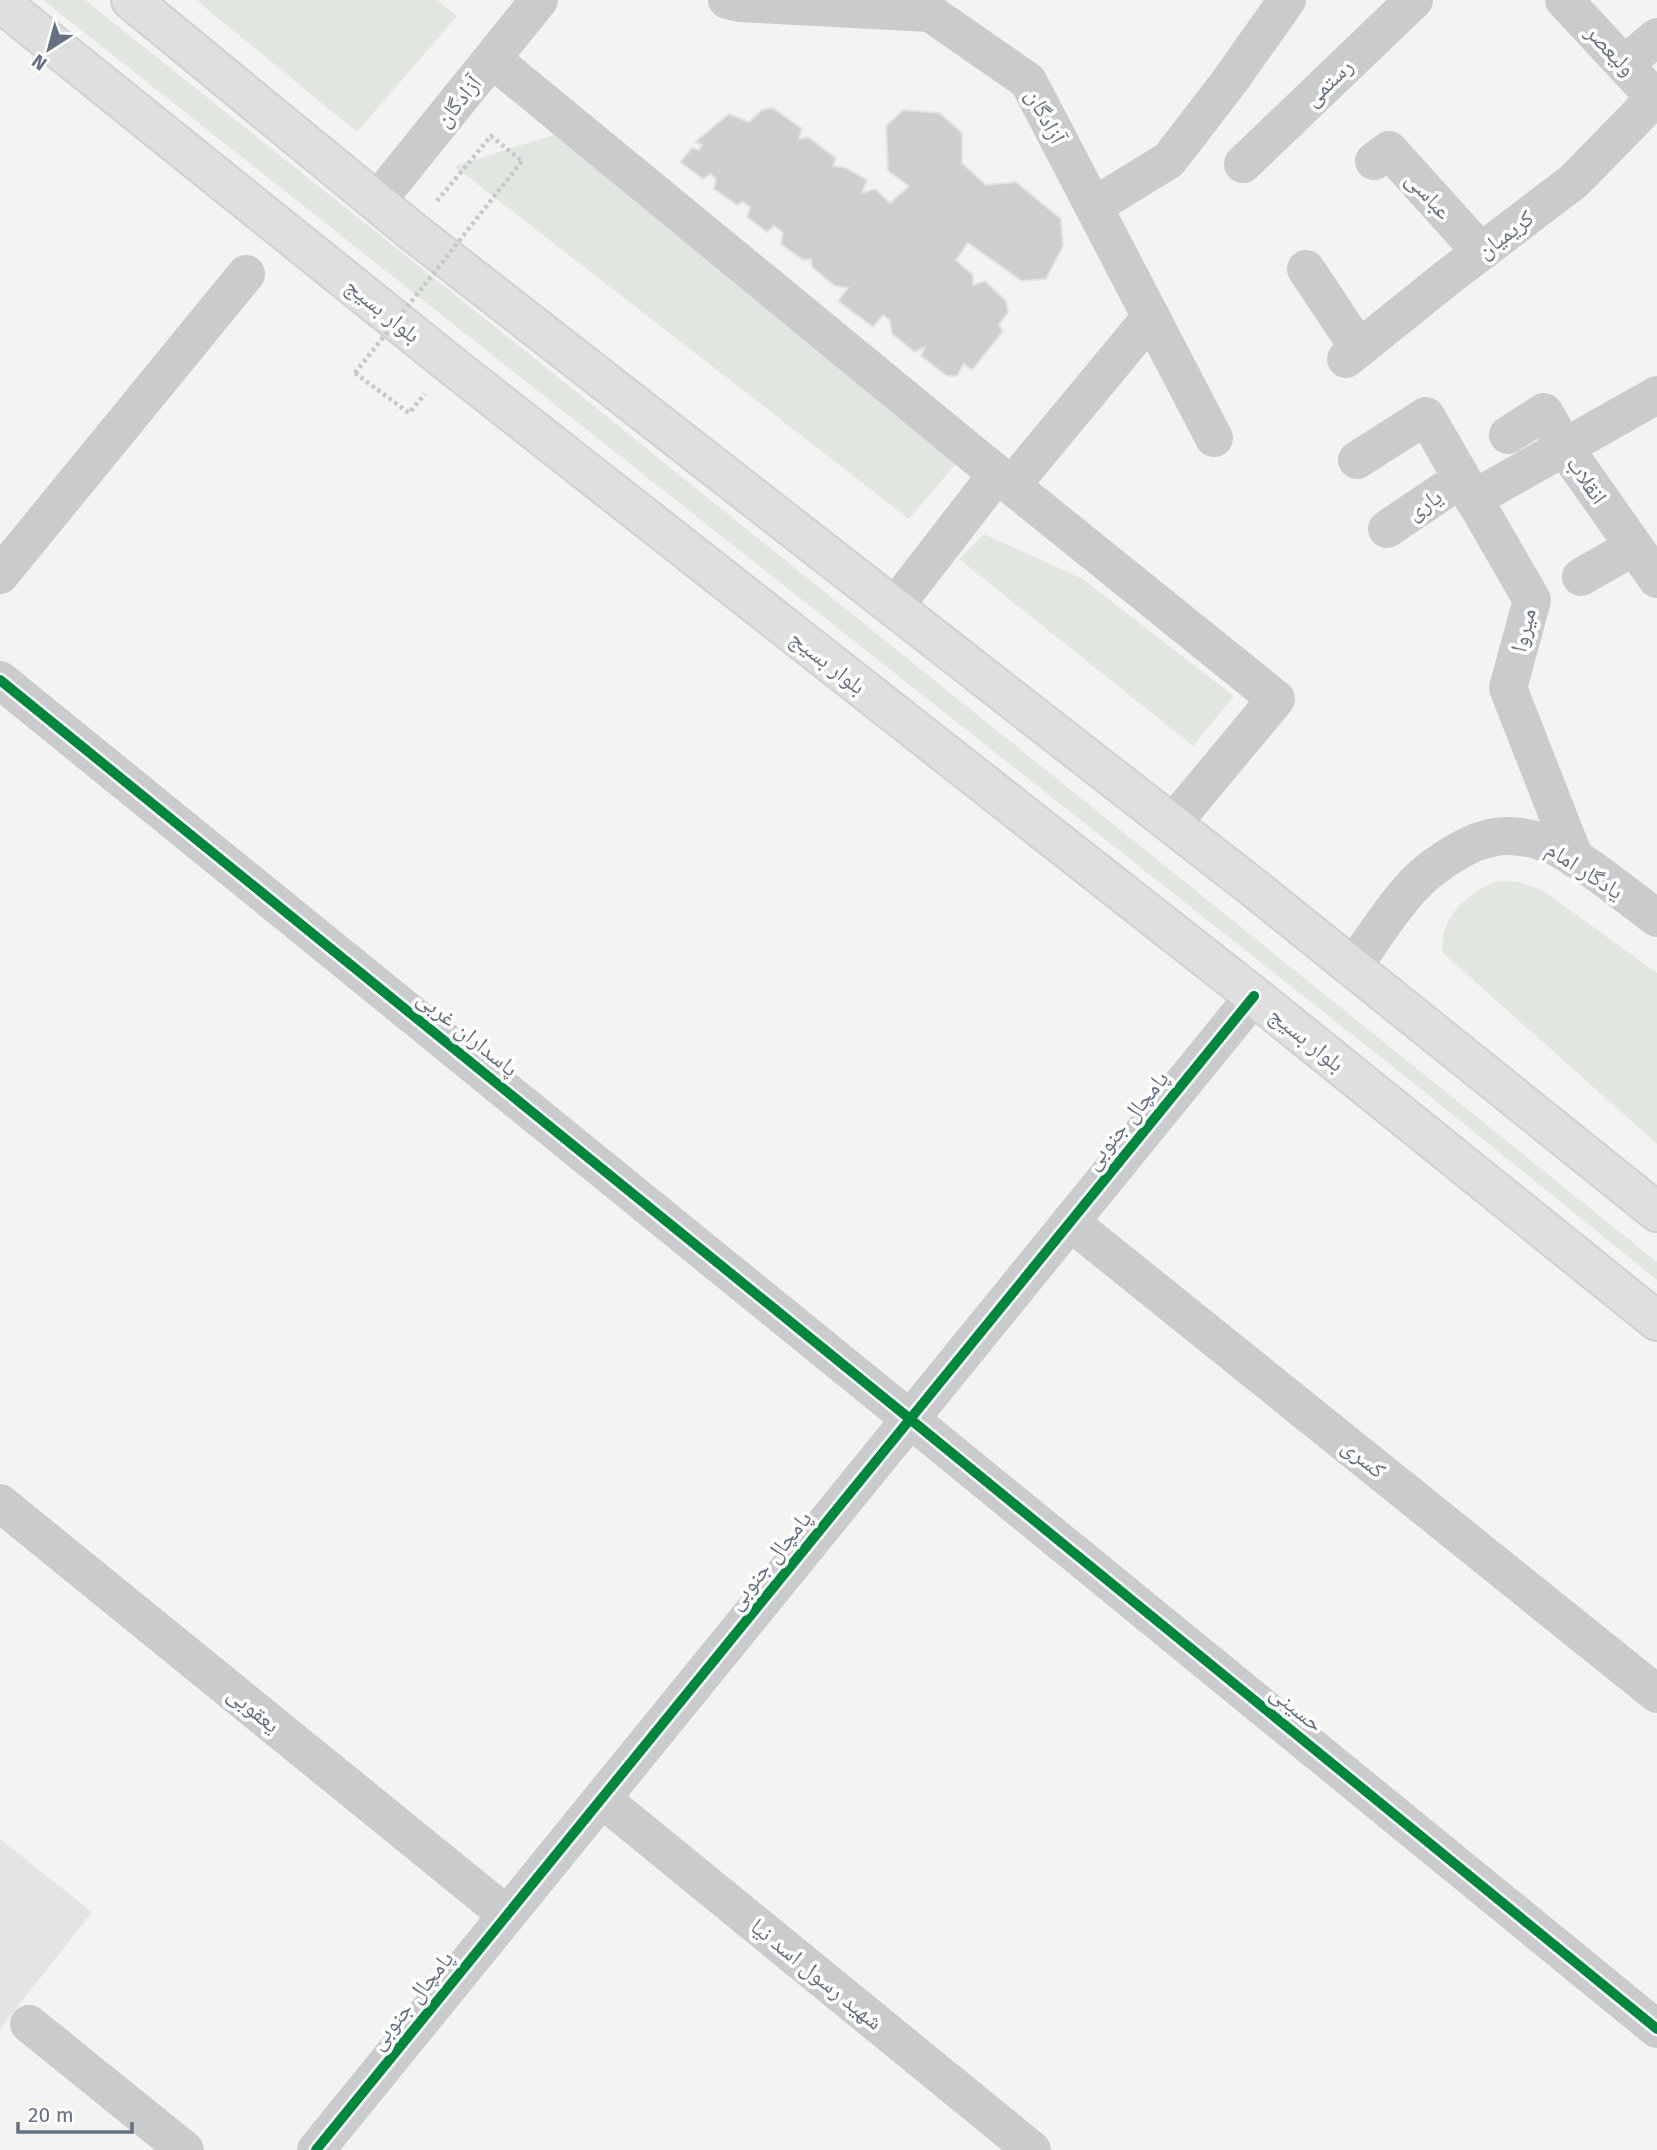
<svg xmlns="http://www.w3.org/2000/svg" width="1657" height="2150" font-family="'Fira Sans','Noto Naskh Arabic',sans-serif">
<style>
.built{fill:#e3e5e5}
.green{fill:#e2e6e1}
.building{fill:#cdcece;stroke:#e2e3e2;stroke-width:2}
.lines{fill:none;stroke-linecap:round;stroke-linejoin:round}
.major-casing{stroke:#cfd0d0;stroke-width:42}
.path{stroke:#c7c8c8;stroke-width:4.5;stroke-dasharray:3.5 3.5;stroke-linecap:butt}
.minor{stroke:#cacbcc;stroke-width:38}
.major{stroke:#dfdfdf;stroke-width:38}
.path-bridge{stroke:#c7c8c8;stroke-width:4.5;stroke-dasharray:3.5 3.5;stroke-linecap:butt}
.cycleway-casing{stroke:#fff;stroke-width:15}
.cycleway{stroke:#00873e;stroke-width:10}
.labels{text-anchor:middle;stroke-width:7;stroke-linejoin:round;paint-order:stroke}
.street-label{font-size:23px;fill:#677080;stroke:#fff}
</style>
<rect width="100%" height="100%" fill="#f3f4f2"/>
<path class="built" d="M0,1839L92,1912L0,2029Z"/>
<g class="green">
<path d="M43,0H85L533,357L1657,1262V1280L1421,1089Z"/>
<path d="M196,0H437L457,16L357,132Z"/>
<path d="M557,134L960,459L909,519L454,166Z"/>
<path d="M984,534L1081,578L1234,696L1193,746L959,559Z"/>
<path d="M1497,881L1519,882L1542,890L1657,973V1144L1443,953C1443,946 1442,937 1445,930C1452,906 1475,890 1497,881Z"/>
</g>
<path class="building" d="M773,108L802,129L799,139L808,137L836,158L833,166L844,167L867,180L862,193L875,189L890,203L909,186L888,171L886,126L903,110L940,113L962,133V163L986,185L1016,182L1061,219L1063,246L1046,279L1022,281L968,243L956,260L973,275V285L985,281L1006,301L1008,312L999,325L1003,331L972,370L964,364L957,376H947L921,356L925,347L915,352L892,334L890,320L883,315L873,327L838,301L848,288L835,286L812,267L811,259L803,260L781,244L783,233L774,226L767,232L747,217L750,207L743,202L737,205L714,189L716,179L710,174L703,179L680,162L692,148L699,150L702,145L695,142L729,114L749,122L762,110Z"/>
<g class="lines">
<g class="major-casing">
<g id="major">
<path d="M131,0L412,231L1254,888L1657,1212"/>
<path d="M0,2L450,364L1254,996L1657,1321"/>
</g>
</g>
<g class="path">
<path d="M437,201L491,136L522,161"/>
<path d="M355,373L409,413L425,394"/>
</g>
<g class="minor">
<path d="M727,0L740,3L930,13L1028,81L1214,438"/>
<path d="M1564,0L1657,100"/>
<path d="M492,59L997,474L1276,699L1172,824"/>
<path d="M1625,64L1657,37"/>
<path d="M1374,161L1389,150L1481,252"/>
<path d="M1243,164L1414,0"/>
<path d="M377,201L539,0"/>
<path d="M1094,206L1169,160L1229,82L1287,0"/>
<path d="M1306,269L1359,349"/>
<path d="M1346,359L1448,277L1574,181L1655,98"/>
<path d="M1508,435L1544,412L1564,447L1657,579"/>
<path d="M1357,460L1426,416L1532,600L1508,688L1575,859"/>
<path d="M1012,485L1151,317"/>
<path d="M1473,499L1657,395"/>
<path d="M1387,529L1461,479"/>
<path d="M0,575L246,274"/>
<path d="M1581,577L1633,547"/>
<path d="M895,606L997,474"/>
<path d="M0,680L910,1419L1657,2029"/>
<path d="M1353,966C1372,941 1389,912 1411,888C1426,870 1464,844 1487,839C1503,834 1524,836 1540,841C1575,851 1626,896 1657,918"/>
<path d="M1070,1222L1657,1694"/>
<path d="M0,1503L507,1915"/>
<path d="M602,1799L1032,2150"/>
<path d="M29,2024L185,2150"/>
<path d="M316,2150L1254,996"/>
</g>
<use href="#major" class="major"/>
<path class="path-bridge" d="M355,373L522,161"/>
<g class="cycleway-casing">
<g id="cycleway">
<path d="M0,680L910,1419L1657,2029"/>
<path d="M316,2150L1254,996"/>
</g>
</g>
<use href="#cycleway" class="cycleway"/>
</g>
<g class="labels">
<g class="street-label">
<text transform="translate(1611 50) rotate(47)" y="8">ولیعصر</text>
<text transform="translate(1328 82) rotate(-44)" y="8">رستمی</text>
<text transform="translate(458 101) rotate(-51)" y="8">آزادگان</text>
<text transform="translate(1046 116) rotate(62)" y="8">آزادگان</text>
<text transform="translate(1429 195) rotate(48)" y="8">عباسی</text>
<text transform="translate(1505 234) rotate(-37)" y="8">کریمیان</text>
<text transform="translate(383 310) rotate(39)" y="8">بلوار بسیج</text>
<text transform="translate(1587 480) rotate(55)" y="8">انقلاب</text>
<text transform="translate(1424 504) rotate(-34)" y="8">یاری</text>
<text transform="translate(1523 630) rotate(-76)" y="8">میروا</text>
<text transform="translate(828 662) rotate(38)" y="8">بلوار بسیج</text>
<text transform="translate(1585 870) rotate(33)" y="8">یادگار امام</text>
<text transform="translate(468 1033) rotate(39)" y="8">پاسداران غربی</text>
<text transform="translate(1307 1039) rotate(39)" y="8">بلوار بسیج</text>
<text transform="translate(1126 1120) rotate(-51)" y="8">پامچال جنوبی</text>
<text transform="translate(1364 1458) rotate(39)" y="8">کسری</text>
<text transform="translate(769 1560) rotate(-51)" y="8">پامچال جنوبی</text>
<text transform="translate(1297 1708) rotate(39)" y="8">حسینی</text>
<text transform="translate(254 1709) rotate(39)" y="8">یعقوبی</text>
<text transform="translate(817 1974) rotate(39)" y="8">شهید رسول اسد نیا</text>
<text transform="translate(411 2000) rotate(-51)" y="8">پامچال جنوبی</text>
</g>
</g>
<g transform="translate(49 49) rotate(216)" stroke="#ffffff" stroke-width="5" paint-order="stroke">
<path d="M0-5L12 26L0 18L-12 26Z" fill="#677080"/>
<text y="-10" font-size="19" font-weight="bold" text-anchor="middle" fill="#677080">N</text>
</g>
<path d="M18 2122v10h114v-10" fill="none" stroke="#677080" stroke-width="3.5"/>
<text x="28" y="2122" font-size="21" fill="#677080" stroke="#ffffff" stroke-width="5" paint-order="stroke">20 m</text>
</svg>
